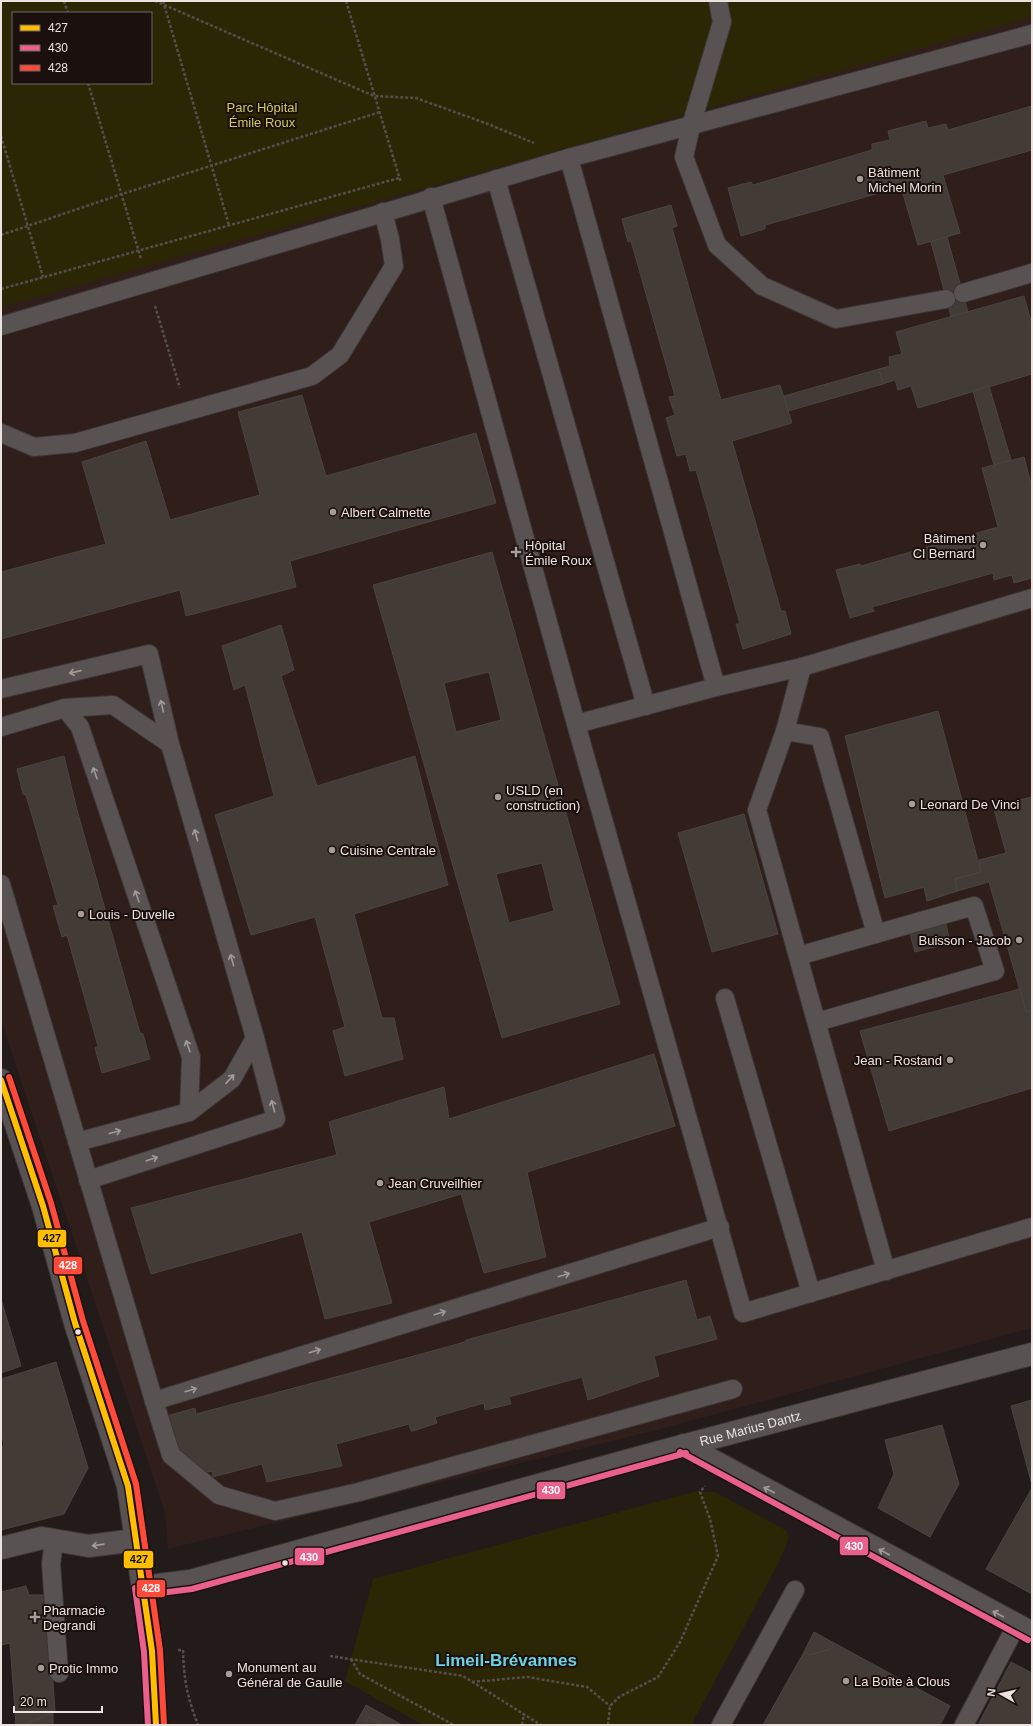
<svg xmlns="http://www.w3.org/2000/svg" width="1033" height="1726" font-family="Helvetica,sans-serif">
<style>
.built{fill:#2f1e1a;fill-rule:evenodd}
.green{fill:#2b2704;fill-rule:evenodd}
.building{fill:#433b35;stroke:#4a4542;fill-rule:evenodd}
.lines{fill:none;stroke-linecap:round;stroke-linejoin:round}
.service-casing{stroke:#3c3635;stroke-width:20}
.minor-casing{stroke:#3c3635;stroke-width:24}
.tertiary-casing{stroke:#3c3635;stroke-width:24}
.path{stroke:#544f4e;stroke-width:2.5;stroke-dasharray:3 2;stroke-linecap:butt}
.service{stroke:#585352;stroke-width:18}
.minor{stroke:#585352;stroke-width:22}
.tertiary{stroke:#585352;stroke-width:22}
.bus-1-casing{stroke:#1b100d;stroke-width:9}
.bus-2-casing{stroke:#1b100d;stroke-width:9}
.bus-3-casing{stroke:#1b100d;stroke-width:9}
.bus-1{stroke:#ffbe00;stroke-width:6}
.bus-2{stroke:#e8608b;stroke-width:6}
.bus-3{stroke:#ff493a;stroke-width:6}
.oneway{stroke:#a29b9a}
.poi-dot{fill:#a59d9b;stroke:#1b100d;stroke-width:1.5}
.bus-dot{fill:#ece3e1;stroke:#1b100d;stroke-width:1.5}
.labels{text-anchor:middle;stroke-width:4;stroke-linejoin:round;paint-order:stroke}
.park-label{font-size:13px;fill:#d0c95e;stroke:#1b100d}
.poi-label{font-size:13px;fill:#ece3e1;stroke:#1b100d;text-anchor:start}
.street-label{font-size:13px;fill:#ece3e1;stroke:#1b100d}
.district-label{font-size:17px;font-weight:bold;fill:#69d3e3;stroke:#1b100d}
.line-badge{stroke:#1b100d;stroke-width:1.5}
.badge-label{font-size:11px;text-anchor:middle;font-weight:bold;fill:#fff}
.pale-badge-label{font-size:11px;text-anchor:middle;font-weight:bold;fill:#111}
</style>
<rect width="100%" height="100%" fill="#221b1a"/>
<path class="built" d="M1,1H1032V1328L657,1430L168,1549L165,1513L1,1021ZM13,13H151V83H13Z"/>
<g class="green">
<path d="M1,1H1032V17L1,307ZM13,13H151V83H13Z"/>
<path d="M693,1492H715L787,1531L788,1540L778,1564L691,1725H423L345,1681L373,1579Z"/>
</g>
<g class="building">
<path d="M1032,106V150L943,175L960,233L918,245L901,187L765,225V229L741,236L728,188L751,182L753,185L872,150V144L890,140L888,131L926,121L928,128L946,124L948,130Z"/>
<path d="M671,205L677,226L672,228L721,400L780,385L792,423L732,441L781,611H785L791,634L743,649L736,624H740L696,470L690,471L686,454L677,456L666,418L675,415L669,397L675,396L631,241L628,242L622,219Z"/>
<path d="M947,237L968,312L951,316L931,242Z"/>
<path d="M1024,296L1032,325V374L918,408L911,386L898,390L895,380L883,384L879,369L890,366L889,357L902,354L896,332Z"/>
<path d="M879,369L883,384L788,411L784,396Z"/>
<path d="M989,386L1011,460L994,465L973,391Z"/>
<path d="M302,395L326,476L476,433L496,503L290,561L296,587L186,616L180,590L1,639V572L106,544L82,462L146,441L170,520L260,495L238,412Z"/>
<path d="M1024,457L1032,487V578L1014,583L1012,575L994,580L993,573L872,607L874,611L850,618L836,570L860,564L861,566L998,527L982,468Z"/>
<path d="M492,552L620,1004L502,1038L373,585ZM489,672L501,720L456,732L444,683ZM542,863L554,911L509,923L496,874Z"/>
<path d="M281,625L294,670L281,676L317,786L415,756L448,885L354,914L382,1018H394L403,1059L345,1076L333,1031L345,1027L315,917L251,935L215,815L274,796L245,685L234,690L222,646Z"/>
<path d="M938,711L981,872L955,879L957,891L927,901L924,887L885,898L845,736Z"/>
<path d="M64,756L77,810L140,1033L143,1034L150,1059L102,1073L95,1048L98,1046L67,935L62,937L53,906L58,905L26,795L23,794L17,769Z"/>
<path d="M1032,797V1010L1026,1012L989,882L957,891L955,879L981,872L979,860L1006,853L993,806Z"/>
<path d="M744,814L778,934L712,952L678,833Z"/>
<path d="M946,924L950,943L915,952L910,933Z"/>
<path d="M1020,989L1026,1012L1032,1010V1088L889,1131L860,1031Z"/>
<path d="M654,1054L675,1126L527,1172L546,1257L484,1273L461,1194L369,1222L392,1303L325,1319L302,1232L151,1274L131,1208L337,1155L329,1122L444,1087L449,1119Z"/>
<path d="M686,1280L697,1320L710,1316L717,1339L654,1356L659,1376L588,1400L582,1377L509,1397L511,1404L485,1410L484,1403L435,1417L437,1423L413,1431H411L409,1424L336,1444L342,1466L267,1482L262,1464L213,1477L212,1471L200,1474L176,1451L167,1416L195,1408L196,1414L392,1362L465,1342L466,1340Z"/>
<path d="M1,1299L21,1366L1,1373Z"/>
<path d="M56,1362L88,1468L64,1514L1,1530V1450L4,1444L1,1434V1379Z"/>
<path d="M1032,1400V1485L1011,1406Z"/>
<path d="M942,1425L959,1484L930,1537L878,1508L894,1474L885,1440Z"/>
<path d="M1032,1488V1594L986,1569Z"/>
<path d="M26,1586L29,1595H47L55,1711L25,1725H16L10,1643L1,1645V1592Z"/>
<path d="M814,1632L834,1643L830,1649L810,1655L804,1652Z"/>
<path d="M834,1643L950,1706L940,1725H763L804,1652L810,1655L830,1649Z"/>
<path d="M1011,1662L1032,1673V1725H978Z"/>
<path d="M366,1705L402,1725H383L369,1717L364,1725H355Z"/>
<path d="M53,1712V1725H25L47,1715Z"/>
<path d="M369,1717L383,1725H364Z"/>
</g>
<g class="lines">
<g class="service-casing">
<g id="service">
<path d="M718,1L722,22L691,126L684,157L717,245L762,286L836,319L946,299"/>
<path d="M569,158L716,687"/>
<path d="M496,179L646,706"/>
<path d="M431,197L576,724L743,1313L1032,1227"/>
<path d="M963,293L1032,273"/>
<path d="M1,326L569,158L1032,34"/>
<path d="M1,433L34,447L75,443L312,376L340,355L394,266L390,239L383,212"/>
<path d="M802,667L785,731L757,810L886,1271"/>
<path d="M1,689L149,654L170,744"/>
<path d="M65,708L80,727L191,1057L189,1112"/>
<path d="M576,724L716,687L802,667L1032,598"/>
<path d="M1,727L65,708L113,705L170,744L255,1038L232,1079L189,1112L77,1142"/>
<path d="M785,731L820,737L876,934"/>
<path d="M1,884L154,1401L171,1455L219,1495L275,1511L359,1492L733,1389"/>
<path d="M798,956L974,906L995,971L817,1022"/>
<path d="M725,998L811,1293"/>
<path d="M88,1180L276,1119L255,1038"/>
<path d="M154,1401L720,1227"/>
<path d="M54,1540L51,1564L59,1673"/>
<path d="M721,1725L795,1590"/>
<path d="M964,1725L1017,1624"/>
</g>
</g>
<g class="minor-casing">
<g id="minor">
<path d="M684,1445L1032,1633"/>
<path d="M1,1548L42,1538L89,1546L136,1540"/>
<path id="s1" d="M143,1587L190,1581L659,1452L1032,1354"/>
</g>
</g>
<g class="tertiary-casing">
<path id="tertiary" d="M1,1080L43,1206L75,1323L128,1486L152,1651L156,1725"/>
</g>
<g class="path">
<path d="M64,1L68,13"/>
<path d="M155,1L374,96L416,98L488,124L534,143"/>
<path d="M163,1L229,225"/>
<path d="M346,1L401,183"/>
<path d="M88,83L141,259"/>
<path d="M1,136L43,277"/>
<path d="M1,235L122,194L380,112"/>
<path d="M1,289L399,178"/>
<path d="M155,306L180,388"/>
<path d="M178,1650H183C184,1681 187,1696 198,1725"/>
<path d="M330,1656L463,1676L541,1725"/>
<path d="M351,1659L360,1674L454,1725"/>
<path d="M472,1682L527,1677L587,1687L610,1706"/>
<path d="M522,1725L524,1714"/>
<path d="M608,1725L610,1706L619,1697L658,1677L680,1642L718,1556L710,1519L700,1492L705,1486"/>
</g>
<use href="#service" class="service"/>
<use href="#minor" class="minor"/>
<use href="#tertiary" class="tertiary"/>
<g class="bus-1-casing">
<path id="bus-1" d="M1,1080L43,1206L75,1323L128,1486L152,1651L156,1725"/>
</g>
<g class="bus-2-casing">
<g id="bus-2">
<path d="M680,1452L1028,1640"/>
<path d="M135,1588L144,1652L148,1725"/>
<path d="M144,1595L192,1589L686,1453"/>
</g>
</g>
<g class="bus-3-casing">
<path id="bus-3" d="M9,1077L51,1203L83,1321L136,1484L160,1650L164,1725"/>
</g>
<use href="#bus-1" class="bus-1"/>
<use href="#bus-2" class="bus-2"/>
<use href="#bus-3" class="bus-3"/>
</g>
<defs><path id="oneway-shaft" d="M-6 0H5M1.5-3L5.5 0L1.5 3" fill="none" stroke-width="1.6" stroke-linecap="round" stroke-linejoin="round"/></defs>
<g class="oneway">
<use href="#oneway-shaft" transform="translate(75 672) rotate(167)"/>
<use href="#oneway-shaft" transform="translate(162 706) rotate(-103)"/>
<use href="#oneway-shaft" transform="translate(95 773) rotate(-109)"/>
<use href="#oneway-shaft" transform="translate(196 835) rotate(-106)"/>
<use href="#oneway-shaft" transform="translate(137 896) rotate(-109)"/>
<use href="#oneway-shaft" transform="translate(232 960) rotate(-106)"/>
<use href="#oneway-shaft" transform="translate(188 1046) rotate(-109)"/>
<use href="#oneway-shaft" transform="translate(230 1079) rotate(-47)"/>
<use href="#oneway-shaft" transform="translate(273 1106) rotate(-105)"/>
<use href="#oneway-shaft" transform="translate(115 1132) rotate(-15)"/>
<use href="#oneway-shaft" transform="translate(152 1159) rotate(-18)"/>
<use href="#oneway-shaft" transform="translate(564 1275) rotate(-17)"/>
<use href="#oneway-shaft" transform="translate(440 1313) rotate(-17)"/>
<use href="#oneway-shaft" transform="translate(315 1351) rotate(-17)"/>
<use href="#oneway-shaft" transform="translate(191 1390) rotate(-17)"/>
<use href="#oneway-shaft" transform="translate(769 1490) rotate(-152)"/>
<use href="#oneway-shaft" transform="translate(98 1545) rotate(172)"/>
<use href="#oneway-shaft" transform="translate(884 1552) rotate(-152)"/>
<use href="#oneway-shaft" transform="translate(998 1614) rotate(-152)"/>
</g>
<g class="poi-dot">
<circle cx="860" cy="179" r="4"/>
<circle cx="333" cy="512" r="4"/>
<circle cx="983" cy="545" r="4"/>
<path d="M514 546h4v4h4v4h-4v4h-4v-4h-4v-4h4z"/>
<circle cx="498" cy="797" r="4"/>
<circle cx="912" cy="804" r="4"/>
<circle cx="332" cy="850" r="4"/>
<circle cx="81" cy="914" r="4"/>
<circle cx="1019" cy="940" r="4"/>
<circle cx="950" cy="1060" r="4"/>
<circle cx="380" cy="1183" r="4"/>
<path d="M33 1611h4v4h4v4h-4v4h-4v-4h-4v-4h4z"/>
<circle cx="41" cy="1668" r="4"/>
<circle cx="229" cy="1674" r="4"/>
<circle cx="846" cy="1681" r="4"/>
</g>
<g class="bus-dot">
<circle cx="78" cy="1332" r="3.5"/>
<circle cx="285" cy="1563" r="3.5"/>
</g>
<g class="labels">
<g class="park-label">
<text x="262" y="112">Parc Hôpital<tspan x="262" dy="15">Émile Roux</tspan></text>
</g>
<g class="poi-label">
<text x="868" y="177">Bâtiment<tspan x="868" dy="15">Michel Morin</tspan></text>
<text x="341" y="517">Albert Calmette</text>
<text x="975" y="543" text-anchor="end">Bâtiment<tspan x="975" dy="15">Cl Bernard</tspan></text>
<text x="525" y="550">Hôpital<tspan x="525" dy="15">Émile Roux</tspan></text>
<text x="506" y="795">USLD (en<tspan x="506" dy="15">construction)</tspan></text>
<text x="920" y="809">Leonard De Vinci</text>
<text x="340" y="855">Cuisine Centrale</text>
<text x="89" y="919">Louis - Duvelle</text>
<text x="1011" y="945" text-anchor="end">Buisson - Jacob</text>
<text x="942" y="1065" text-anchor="end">Jean - Rostand</text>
<text x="388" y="1188">Jean Cruveilhier</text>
<text x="43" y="1615">Pharmacie<tspan x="43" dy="15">Degrandi</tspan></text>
<text x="237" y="1672">Monument au<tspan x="237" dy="15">Général de Gaulle</tspan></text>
<text x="49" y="1673">Protic Immo</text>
<text x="854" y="1686">La Boîte à Clous</text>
</g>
<g class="street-label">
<text dy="5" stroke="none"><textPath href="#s1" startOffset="628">Rue Marius Dantz</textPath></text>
</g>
<g class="district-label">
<text x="506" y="1666">Limeil-Brévannes</text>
</g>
</g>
<g class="line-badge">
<rect x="37" y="1229" width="30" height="19" rx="4" fill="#ffbe00"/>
<rect x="53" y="1256" width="30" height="19" rx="4" fill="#ff493a"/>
<rect x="536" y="1481" width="30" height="19" rx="4" fill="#e8608b"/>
<rect x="839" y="1536" width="30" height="20" rx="4" fill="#e8608b"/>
<rect x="294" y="1547" width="31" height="19" rx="4" fill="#e8608b"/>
<rect x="123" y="1550" width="31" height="19" rx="4" fill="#ffbe00"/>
<rect x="136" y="1579" width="30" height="19" rx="4" fill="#ff493a"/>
</g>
<g class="badge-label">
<text x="68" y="1269">428</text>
<text x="551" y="1494">430</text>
<text x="854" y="1550">430</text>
<text x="309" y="1561">430</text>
<text x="151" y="1592">428</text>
</g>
<g class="pale-badge-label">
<text x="52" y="1242">427</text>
<text x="139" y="1563">427</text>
</g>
<rect width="1033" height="1726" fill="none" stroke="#ece3e1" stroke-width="4"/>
<rect x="12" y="12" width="140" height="72" fill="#1b100d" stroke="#6f6462"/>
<rect x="20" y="25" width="20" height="6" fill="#ffbe00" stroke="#6f6462"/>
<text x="48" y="32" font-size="12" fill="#ece3e1">427</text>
<rect x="20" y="45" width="20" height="6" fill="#e8608b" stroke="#6f6462"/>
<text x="48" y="52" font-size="12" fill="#ece3e1">430</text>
<rect x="20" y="65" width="20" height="6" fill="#ff493a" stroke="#6f6462"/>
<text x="48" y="72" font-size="12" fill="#ece3e1">428</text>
<g transform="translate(1001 1694) rotate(278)" stroke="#1b100d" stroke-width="3" paint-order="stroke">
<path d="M0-3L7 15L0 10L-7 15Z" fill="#ece3e1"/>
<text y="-6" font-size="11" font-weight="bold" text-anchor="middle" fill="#ece3e1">N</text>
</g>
<path d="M14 1706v6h88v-6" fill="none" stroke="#ece3e1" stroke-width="2"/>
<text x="20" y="1706" font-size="12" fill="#ece3e1" stroke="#1b100d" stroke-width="3" paint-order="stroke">20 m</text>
</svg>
